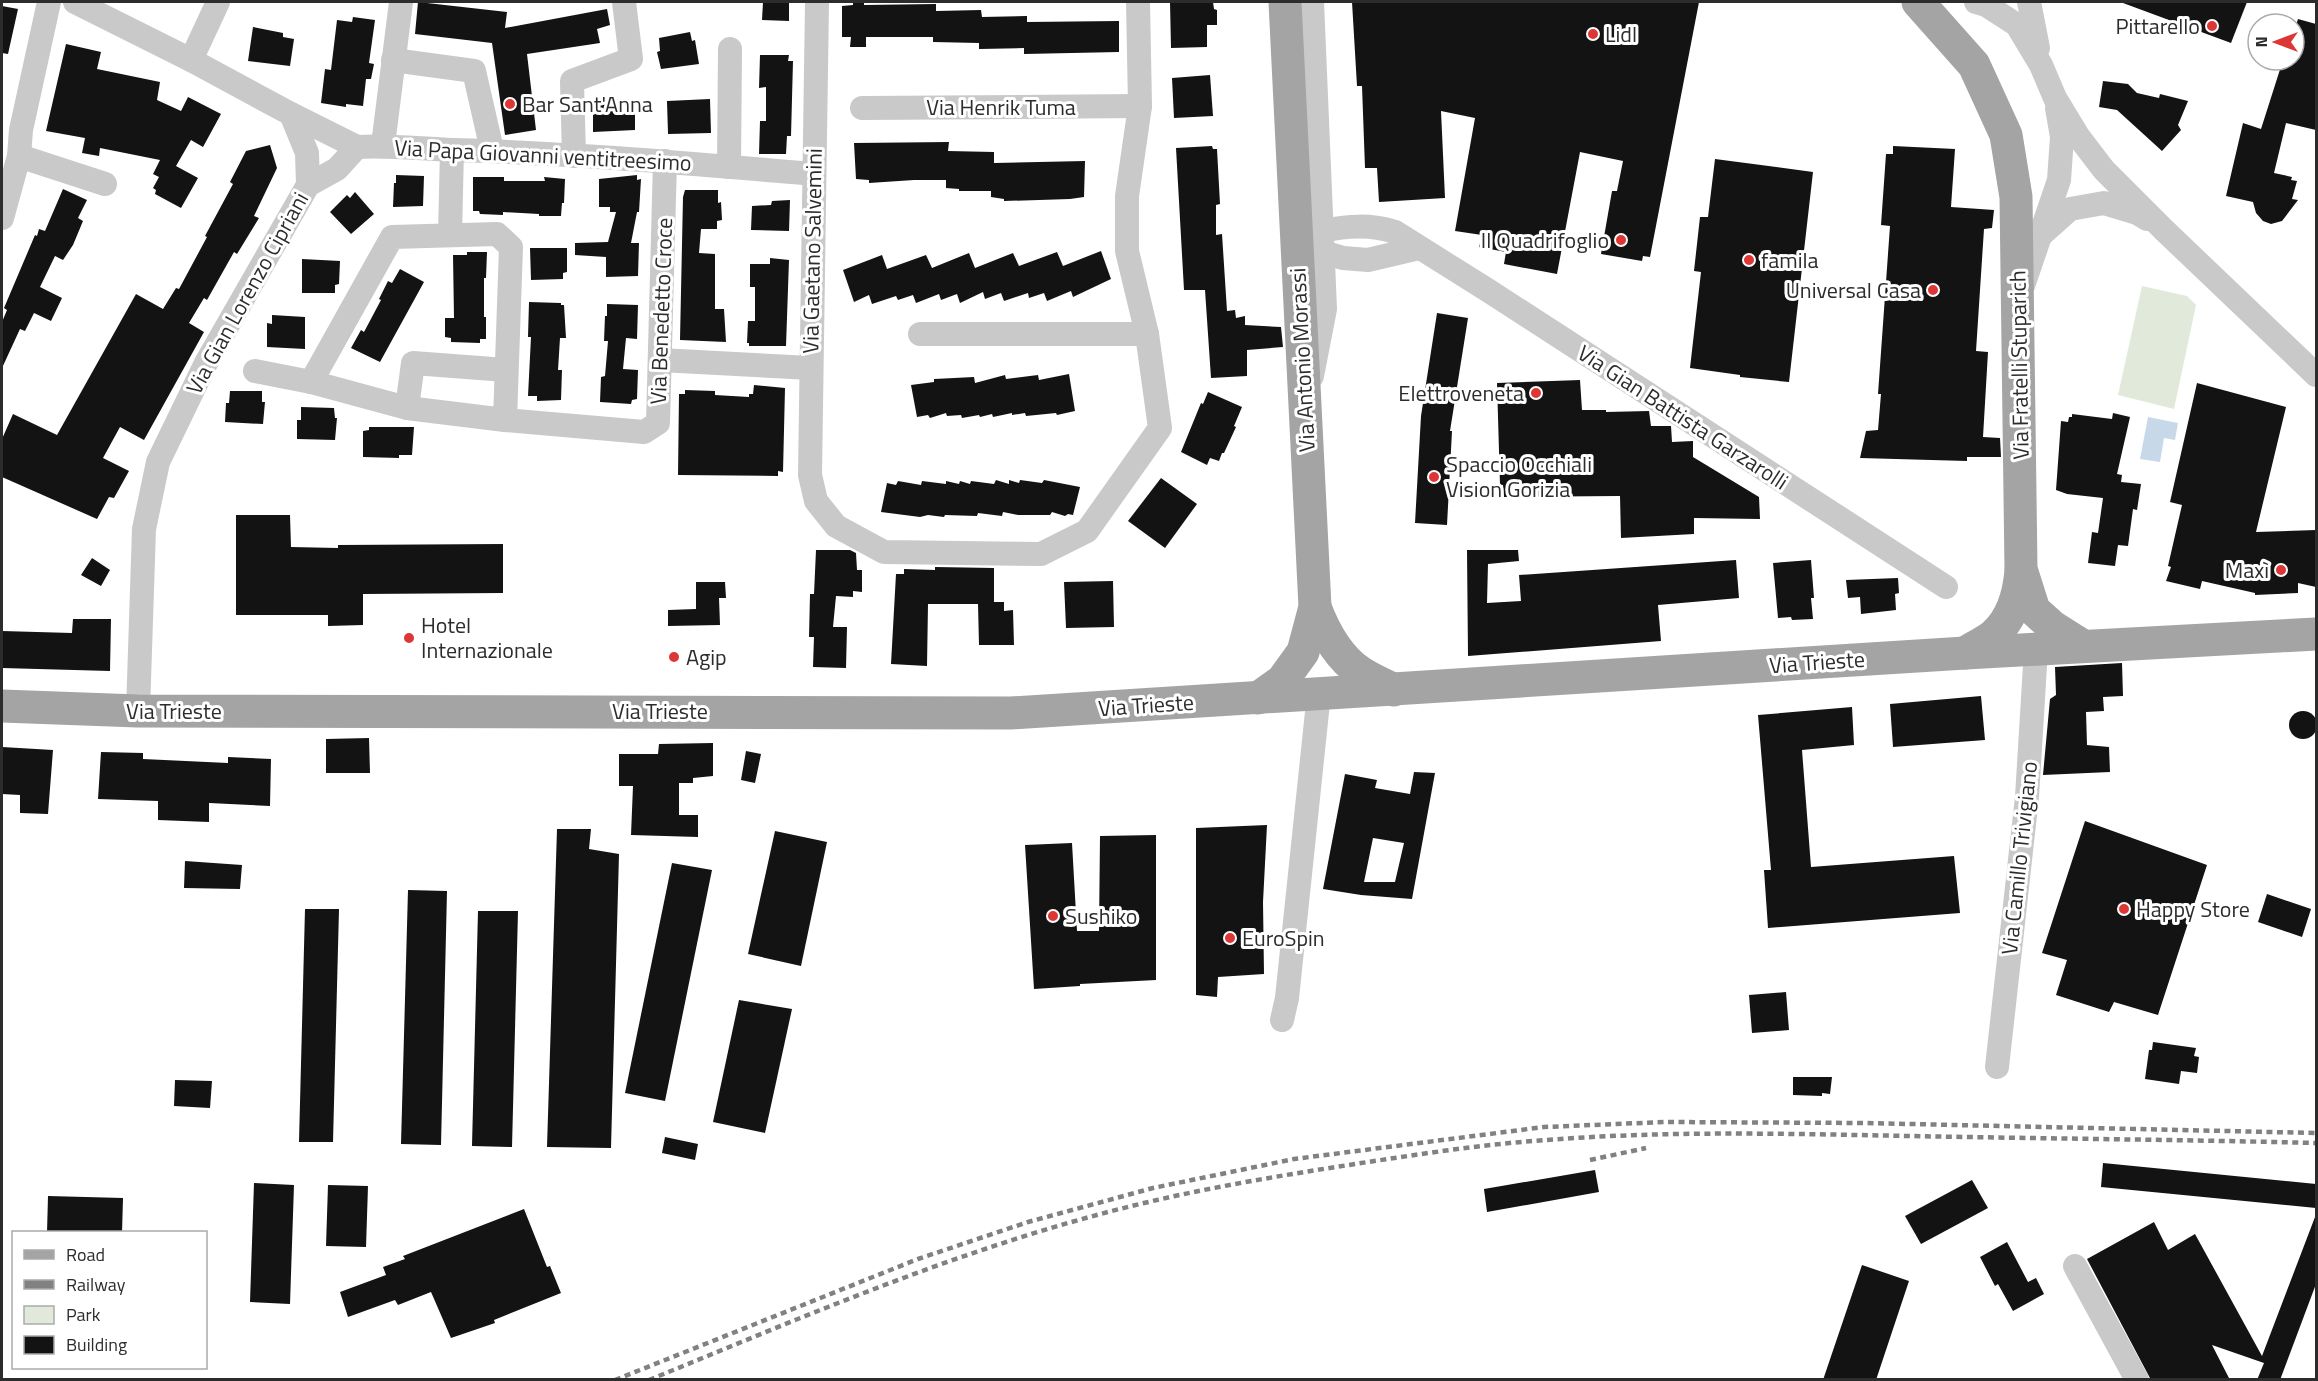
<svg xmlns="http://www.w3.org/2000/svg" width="2318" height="1381" font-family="'Titillium Web',sans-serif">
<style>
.green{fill:#e1eada}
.water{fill:#c7d9e9}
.building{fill:#131313;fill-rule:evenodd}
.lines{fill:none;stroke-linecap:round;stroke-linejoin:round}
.street{stroke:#c9c9c9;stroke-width:24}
.primary{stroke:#a4a4a4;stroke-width:33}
.rail{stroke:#818181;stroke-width:4.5;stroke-dasharray:6 4.5;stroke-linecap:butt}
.poi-dot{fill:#dc3637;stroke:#fff;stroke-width:2}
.labels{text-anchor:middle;stroke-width:6;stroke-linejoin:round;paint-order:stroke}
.poi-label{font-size:22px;fill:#2c2c2c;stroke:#fff;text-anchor:start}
.street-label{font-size:22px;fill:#2c2c2c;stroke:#fff}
</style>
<rect width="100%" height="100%" fill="#fff"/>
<path class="green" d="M2142,286L2187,296L2196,305L2174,409L2118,395Z"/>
<path class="water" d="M2148,417L2178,423L2175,440L2164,438L2160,462L2140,459Z"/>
<g class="building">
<path d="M418,2L507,12L505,28L607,9L610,25L597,29L600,43L527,54L536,130L505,135L492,43L415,34Z"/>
<path d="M763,2H789V21L762,20Z"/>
<path d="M853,2H864V5L936,4V11L981,10L982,17L1027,16V22L1119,21V52L1024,54V48L979,49V43L933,42V37H866V47H850L851,37H842V6L853,5Z"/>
<path d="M1170,2H1213L1214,9L1217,10V25H1207V47L1171,48Z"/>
<path d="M1352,2H1699L1650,257L1643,256L1642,261L1601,254L1612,191H1617L1623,161L1580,152L1557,274L1504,264L1506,252L1479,247L1482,235L1455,231L1475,118L1441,111L1445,198L1379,202L1377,168H1365L1362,86H1357Z"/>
<path d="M2123,2H2247L2231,43L2123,3Z"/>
<path d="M2,6L18,9L8,54L2,53Z"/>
<path d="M353,17L375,20L369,63L374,64L371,79H366L363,106L346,104V107L321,103L325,69L331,70L337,20L352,22Z"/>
<path d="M2298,19L2316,24V130L2286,123L2274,173L2292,177L2291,180L2297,181L2292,199L2298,200L2282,221L2271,224L2263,221L2256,213L2253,202L2226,196L2243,123L2261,129L2283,60H2294V31Z"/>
<path d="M253,27L283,33V37L294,39L290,66L248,61Z"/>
<path d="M690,32L692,41L695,40L699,64L661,69L657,52L660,51L659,38Z"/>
<path d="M66,44L101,52L97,69L160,82L157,100L181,111L188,97L221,114L203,147L191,140L176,166L198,178L181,208L155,194L156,190L153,188L159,177L153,174L160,160L100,148L99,156L82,153L85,138L46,131Z"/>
<path d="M760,55H789L788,61H793L791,136H787L786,154H759L760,121H766V87L759,88Z"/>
<path d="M1210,75L1213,116L1174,118L1172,78Z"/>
<path d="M2103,81L2128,84L2137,93L2159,98L2160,94L2188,101L2178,125L2181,130L2162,151L2117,110L2099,107Z"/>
<path d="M593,99H635V130L593,132Z"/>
<path d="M710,99L711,133L668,134L667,101Z"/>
<path d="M949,142L948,151L994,152V163L1085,161L1084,197L1070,199L1004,201V199L991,197V191H959V189L946,188V180H914L869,183V180L856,179L854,143Z"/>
<path d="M270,145L277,168L254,216L259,218L237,254L234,252L207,300L204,298L189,323L204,332L144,440L120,427L103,458L129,471L114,498L109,497L97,519L2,477V439L13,414L57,435L136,294L163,309L176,288L179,289L207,237L205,236L233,184L230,182L246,151Z"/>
<path d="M1212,146L1213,149H1217L1220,204L1216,205V235L1222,234L1227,311L1235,310L1236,318L1245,316V325L1281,327L1283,347L1247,350V376L1211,378L1205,290H1184L1176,148Z"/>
<path d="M1893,146L1955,149L1951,207L1994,210L1992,228L1984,229L1976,351L1988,352L1983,437L2000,438L2001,457H1967V461L1860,458L1866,431L1878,430L1881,394H1878L1890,226L1881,225L1886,154H1893Z"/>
<path d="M1715,159L1813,172L1789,382L1740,377V375L1690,368L1701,272L1694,271L1700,217H1708Z"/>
<path d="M396,175L424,176L423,206L393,207L394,183H396Z"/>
<path d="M637,175V180L641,179L639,212H637L631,243H639L638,276L606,277V257L575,255V243L608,242L616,212H610V207H599V179Z"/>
<path d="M473,177H504V181H545L544,177L565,179L564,203H562L561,216H539V214L503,212V215L480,214L479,211H473Z"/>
<path d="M63,189L87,200L78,218L83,221L73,245L63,260L55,256L40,287L62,298L51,321L34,313L25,331L20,329L2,368V322L7,310L4,308L35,235L37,236L39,229L45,231Z"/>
<path d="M685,190H718V203L721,202L722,220L717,221V229H701L699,253L715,254V309H724L726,342L680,340L683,197Z"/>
<path d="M355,192L374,214L351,234L330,212L347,195L350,198Z"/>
<path d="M790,200L789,231L751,230L752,206L771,205L772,201Z"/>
<path d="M530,248H567V272L563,273V279L531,280Z"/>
<path d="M1101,251L1111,279L1073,297L1071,291L1047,301L1044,293L1029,298L1028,293L1004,301L1001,293L985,299L983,292L960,303L957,294L941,300L939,294L916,303L913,295L898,300L896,296L872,304L869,295L854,302L843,270L882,255L887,269L926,255L932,268L969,253L975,268L1013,253L1019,266L1057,252L1063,266Z"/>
<path d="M467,252H487L486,278H484V317H486V339H480V343L451,342V338L445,337V318H454L453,255H467Z"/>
<path d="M770,258L789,260L786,346H749V343H747L748,321H755V287H750V264H770Z"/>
<path d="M302,259L340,261L339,284L335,285V293H302Z"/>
<path d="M400,269L424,282L380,362L351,348L361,330L364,332L381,300L379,299L388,281L392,283Z"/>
<path d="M529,302L561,303V305H564L566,338H560L558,370H562L561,400L537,401V396H528L531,337H528Z"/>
<path d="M607,304L638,305L637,339L626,338L623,369L638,370L637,399L632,400L631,404L600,402L601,377L605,376L608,341H604L605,316H607Z"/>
<path d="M1437,313L1468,318L1450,431H1452L1447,525L1415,523L1421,416Z"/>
<path d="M272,315L305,317V349L267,347V323L272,324Z"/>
<path d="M1069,374L1075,411L1057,415L1056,413L1026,416L1025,413L1012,415V413L993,417L992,414L980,417L979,415L962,418L961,415L947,416L946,413L930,418L928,415L917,417L911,385L934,382V379L974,377L975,383L1005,375L1006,379L1038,375L1039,380Z"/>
<path d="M1580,380L1582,410H1606V412L1649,411L1651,426H1671L1672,442L1693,441V457L1759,497L1760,519L1694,518V534L1621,538L1620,496L1504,497L1503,485H1500L1497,383Z"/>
<path d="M2197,383L2286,407L2256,532L2316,530V587L2298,583V593L2255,595V593L2202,581L2200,589L2166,581L2171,567L2168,566L2182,505L2170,502Z"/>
<path d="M754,385L785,388L783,472L778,471V476L678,475L679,394H685V390L715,391V395L749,397V394H753Z"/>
<path d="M230,391H262V402H265L263,424L225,422L226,403H229Z"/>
<path d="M1208,392L1242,407L1234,426L1236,427L1224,453H1222L1219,461L1210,458L1207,465L1181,452L1201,403L1203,404Z"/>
<path d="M301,407L334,408L335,418H337L335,440L297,439V420H301Z"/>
<path d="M2113,413L2130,417L2117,474L2122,475L2121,482L2141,484L2137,510L2133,509L2128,546L2118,545L2115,566L2088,563L2092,532L2098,533L2103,498L2067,494L2056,490L2061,421L2068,422L2069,417H2072V414L2112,419Z"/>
<path d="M369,427H414L412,455H399V458L363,457V431L369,430Z"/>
<path d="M1161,478L1197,504L1165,548L1128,521Z"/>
<path d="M996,480L1009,484V480L1019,483L1020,480L1042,483L1044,480L1080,487L1073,515L1068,514L1065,516L1052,512L1050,515H1018L1003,512L1002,516L978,513L977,516L945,515L944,517L928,515L920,517L881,512L887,483L896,485L898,481L921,485L922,481L946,484V481L959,484L960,481L970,484L971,481L994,484Z"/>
<path d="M236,515H290L291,547L338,548V545L503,544V593L363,594V625L328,626V615H236Z"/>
<path d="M816,550H850L856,553L857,570H862V592L853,591V597L836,596L833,627H847L846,668L813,667L814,637H809L810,594H814Z"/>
<path d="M1467,550H1518L1519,561L1488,564L1487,603L1521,601L1519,575L1736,560L1739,598L1658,605L1661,641L1468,656Z"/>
<path d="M92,558L110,570L101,586L81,575Z"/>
<path d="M1811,560L1814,598H1811L1813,619L1792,620L1791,617L1778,618L1773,563Z"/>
<path d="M935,567L994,568V602H1004V611L1013,610L1014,645H979L978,604H928L927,666L891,664L896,574H904V569L935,570Z"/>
<path d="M1898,578L1899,593L1895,594L1896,610L1861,614L1860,597L1848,598L1846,580Z"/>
<path d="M1113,581L1114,627L1066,628L1064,582Z"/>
<path d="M696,582H725L726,598H719L720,625L668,626V610L696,609Z"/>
<path d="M73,619H111L110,671L2,668V631L72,633Z"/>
<path d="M2122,663L2123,696L2103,697L2104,711L2086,712L2087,745L2109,747L2110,772L2043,775L2050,699L2056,695L2055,667Z"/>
<path d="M1981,696L1985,740L1893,747L1890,704Z"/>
<path d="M1852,707L1854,745L1802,750L1811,867L1954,856L1960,913L1768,928L1764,870H1771L1758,715Z"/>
<circle cx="2303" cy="725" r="14"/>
<path d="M369,738L370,773H326V739Z"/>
<path d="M713,743V776L693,778V783H679V815H698V837L631,835L633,786H619V754H658L659,744Z"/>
<path d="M2,747L53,750L48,814L20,813V795L2,794Z"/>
<path d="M746,751L761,754L755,783L741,780Z"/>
<path d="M101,752L143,753V759L228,763V757L271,759L270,806L209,803V822L158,820V801L98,799Z"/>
<path d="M1414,772L1435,773L1412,899L1361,895L1323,889L1345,774L1377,780L1375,788L1410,794ZM1373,838L1404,843L1395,882H1364Z"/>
<path d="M2085,821L2207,865L2158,1015L2114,1002L2109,1012L2056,995L2067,960L2042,953Z"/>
<path d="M1267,825L1263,902L1264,974L1218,977L1217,997L1196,995V828Z"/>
<path d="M557,829H591L589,849L619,854L611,1148L547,1147Z"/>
<path d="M775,831L827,842L801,966L748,954Z"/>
<path d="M1156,835V980L1080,984V986L1034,989L1025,845L1072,843L1077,931H1099L1100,836Z"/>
<path d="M185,861L242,865L240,889L184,888Z"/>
<path d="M672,863L712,870L665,1101L625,1093Z"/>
<path d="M408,890L447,891L441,1145L401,1144Z"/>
<path d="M2267,894L2311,909L2302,937L2258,922Z"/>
<path d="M305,909H339L333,1142H299Z"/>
<path d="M478,911H518L512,1147L472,1146Z"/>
<path d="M1786,992L1789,1030L1752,1033L1749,995Z"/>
<path d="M739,1000L792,1009L765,1133L713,1122Z"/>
<path d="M2153,1042L2196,1048L2194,1056L2199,1057L2197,1073L2181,1071L2179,1084L2145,1079L2149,1050H2152Z"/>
<path d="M1793,1077H1832L1830,1094L1822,1093V1096L1793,1095Z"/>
<path d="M175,1080L212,1081L210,1108L174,1106Z"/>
<path d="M665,1137L698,1144L695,1160L662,1153Z"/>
<path d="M2103,1163L2316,1184V1208L2101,1187Z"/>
<path d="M1595,1170L1599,1192L1487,1212L1484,1189Z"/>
<path d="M1972,1180L1988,1208L1921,1244L1905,1216Z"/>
<path d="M254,1183L294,1185L290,1304L250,1302Z"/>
<path d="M328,1185L368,1186L366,1247L326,1246Z"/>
<path d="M48,1196L123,1198L122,1233H47Z"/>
<path d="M524,1209L547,1267L550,1266L561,1293L494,1320L495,1323L451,1338L431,1292L398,1305L395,1300L348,1317L340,1292L386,1275L383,1267L405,1259L403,1256Z"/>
<path d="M2315,1217L2316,1284L2280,1380H2257L2264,1363L2212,1345L2230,1380H2151L2087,1259L2154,1222L2168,1250L2195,1234L2262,1356Z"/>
<path d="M2007,1242L2028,1282L2036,1278L2044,1294L2013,1311L1998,1284L1995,1286L1980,1257Z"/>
<path d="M1862,1265L1909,1281L1876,1380H1823Z"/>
</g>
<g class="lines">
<g class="street">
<path d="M75,2L191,60L291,114L307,153L308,185L206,363L158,462L144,529L138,711"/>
<path d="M817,2L810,475L816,501L836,526L884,552L1041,554L1087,531L1160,428L1147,334L1127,251V196L1140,106L1138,2"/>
<path d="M1312,2L1325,309L1312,376"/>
<path d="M1976,2L1986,5L2017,25L2041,65L2055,98L2078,136L2104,170L2164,230L2316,375"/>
<path d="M2029,2L2038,48"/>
<path d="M191,60L218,2"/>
<path d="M393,60L474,71L492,150"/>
<path d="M862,108L1140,106"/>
<path d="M291,114L357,147L337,169L308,185"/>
<path d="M383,145L401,2"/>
<path d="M357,147C390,145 421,149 453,150C573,153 694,164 814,174"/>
<path d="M19,156L105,184"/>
<path d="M574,156L572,81L631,59L624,2"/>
<path d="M729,167L730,49"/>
<path d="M2,218L19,156L21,130L49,2"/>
<path d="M1321,231C1347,226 1370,224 1395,232L1489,291L1946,587"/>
<path d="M2042,234L2070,209L2104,203L2137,213L2147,219"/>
<path d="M450,235L452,150"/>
<path d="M1323,252L1343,258L1368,260L1419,248"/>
<path d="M2023,286L2059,180L2062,137L2057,108"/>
<path d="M920,334H1147"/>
<path d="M660,360L811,368"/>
<path d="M255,371L311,382L407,408L505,420L644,432L658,423L665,161"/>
<path d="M311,382L392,237L497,234L511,247L505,420"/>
<path d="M407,408L413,363L506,370"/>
<path d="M1282,1020L1287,998L1319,693"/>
<path d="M1997,1067L2027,797L2036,649"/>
<path d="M2075,1266L2137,1380"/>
</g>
<g class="primary">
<path d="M1918,2L1974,65L2006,135L2016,197L2021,569L2034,610L2053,627L2083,646"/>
<path d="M1315,607C1324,631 1338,657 1360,672C1370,679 1383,684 1394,690"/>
<path d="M1965,653C1974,647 1986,642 1994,635C2012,619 2019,594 2021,571"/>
<path d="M1258,698L1282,681L1303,652L1315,607L1285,2"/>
<path d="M2,706L138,711L1011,713L1965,653L2316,634"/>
</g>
<g class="rail">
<path d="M1590,1160L1646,1148"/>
<path d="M615,1380L918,1259L1028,1222L1153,1188L1294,1159L1544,1127L1665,1122L1865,1123L2316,1133"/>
<path d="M649,1380C815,1312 981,1240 1157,1200C1227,1184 1297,1173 1368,1162C1427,1153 1486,1144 1546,1140C1686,1129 1826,1135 1966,1137C2083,1139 2199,1140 2316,1143"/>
</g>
</g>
<g class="poi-dot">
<circle cx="2212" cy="26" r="6"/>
<circle cx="1593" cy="34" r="6"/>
<circle cx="510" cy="104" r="6"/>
<circle cx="1621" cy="240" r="6"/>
<circle cx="1749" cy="260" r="6"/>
<circle cx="1933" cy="290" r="6"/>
<circle cx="1536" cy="393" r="6"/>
<circle cx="1434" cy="477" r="6"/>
<circle cx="2281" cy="570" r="6"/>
<circle cx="409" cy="638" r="6"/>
<circle cx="674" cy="657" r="6"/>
<circle cx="2124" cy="909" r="6"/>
<circle cx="1053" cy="916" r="6"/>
<circle cx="1230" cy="938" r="6"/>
</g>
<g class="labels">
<g class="poi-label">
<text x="2200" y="34" text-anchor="end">Pittarello</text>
<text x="1605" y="42">Lidl</text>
<text x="522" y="112">Bar Sant'Anna</text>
<text x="1609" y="248" text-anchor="end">Il Quadrifoglio</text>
<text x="1761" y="268">famila</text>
<text x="1921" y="298" text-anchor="end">Universal Casa</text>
<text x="1524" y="401" text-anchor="end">Elettroveneta</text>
<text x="1446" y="472">Spaccio Occhiali<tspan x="1446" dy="25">Vision Gorizia</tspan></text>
<text x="2269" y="578" text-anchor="end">Maxì</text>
<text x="421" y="633">Hotel<tspan x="421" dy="25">Internazionale</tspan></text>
<text x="686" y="665">Agip</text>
<text x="2136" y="917">Happy Store</text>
<text x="1065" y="924">Sushiko</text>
<text x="1242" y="946">EuroSpin</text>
</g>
<g class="street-label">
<text x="1001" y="115">Via Henrik Tuma</text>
<text transform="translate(543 155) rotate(3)" y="8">Via Papa Giovanni ventitreesimo</text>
<text transform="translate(812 251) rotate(-89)" y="8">Via Gaetano Salvemini</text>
<text transform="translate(247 293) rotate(-61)" y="8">Via Gian Lorenzo Cipriani</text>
<text transform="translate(661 311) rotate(-88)" y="8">Via Benedetto Croce</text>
<text transform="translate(1302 360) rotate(-93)" y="8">Via Antonio Morassi</text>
<text transform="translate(2019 365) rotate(-91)" y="8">Via Fratelli Stuparich</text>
<text transform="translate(1683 417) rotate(33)" y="8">Via Gian Battista Garzarolli</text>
<text transform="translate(1817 662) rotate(-4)" y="8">Via Trieste</text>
<text transform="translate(1146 705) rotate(-4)" y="8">Via Trieste</text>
<text x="174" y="719">Via Trieste</text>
<text x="660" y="719">Via Trieste</text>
<text transform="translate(2019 858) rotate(-84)" y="8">Via Camillo Trivigiano</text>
</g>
</g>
<rect width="2318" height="1381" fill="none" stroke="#2c2c2c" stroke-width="6"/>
<rect x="12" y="1231" width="195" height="138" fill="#ffffff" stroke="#ababab" stroke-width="1.5"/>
<rect x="24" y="1250" width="30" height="9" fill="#a4a4a4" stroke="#ababab" stroke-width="1.5"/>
<text x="66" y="1261" font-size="18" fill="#2c2c2c">Road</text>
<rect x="24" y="1280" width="30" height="9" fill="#818181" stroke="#ababab" stroke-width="1.5"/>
<text x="66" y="1291" font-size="18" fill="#2c2c2c">Railway</text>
<rect x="24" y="1306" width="30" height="18" fill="#e1eada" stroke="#ababab" stroke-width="1.5"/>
<text x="66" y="1321" font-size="18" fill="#2c2c2c">Park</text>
<rect x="24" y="1336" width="30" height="18" fill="#131313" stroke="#ababab" stroke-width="1.5"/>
<text x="66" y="1351" font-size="18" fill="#2c2c2c">Building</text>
<g transform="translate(2276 42) rotate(270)"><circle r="28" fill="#ffffff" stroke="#ababab" stroke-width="1.5"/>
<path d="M0-4.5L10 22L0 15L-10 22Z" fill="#dc3637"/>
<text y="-9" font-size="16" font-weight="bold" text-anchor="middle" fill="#2c2c2c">N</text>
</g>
</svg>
